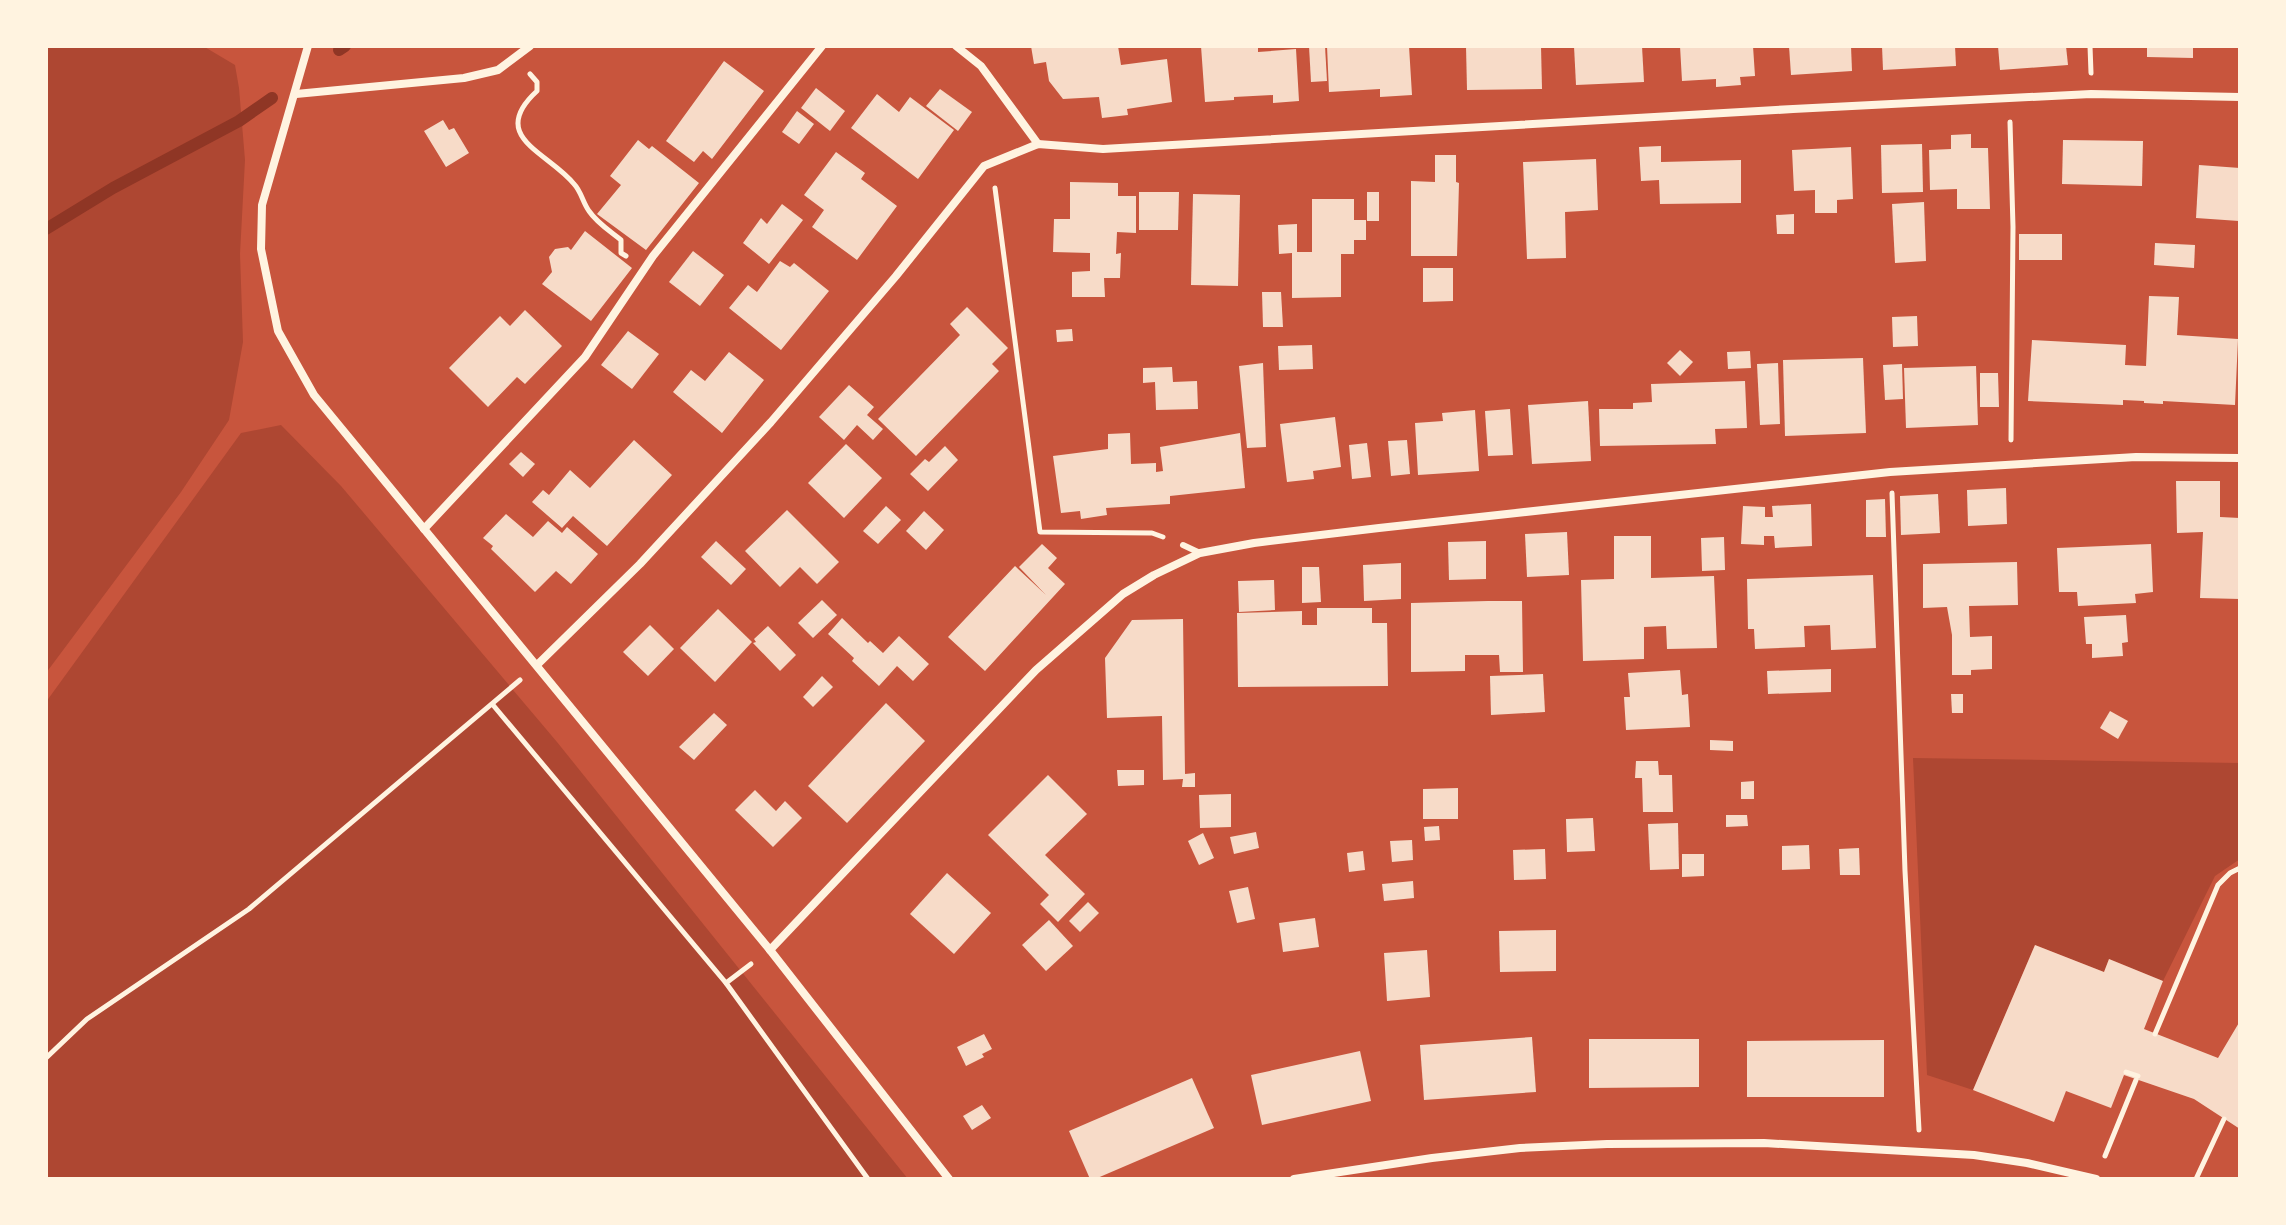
<svg xmlns="http://www.w3.org/2000/svg" width="2286" height="1225" font-family="'Varela Round',sans-serif">
<style>
.green{fill:#ae4732}
.lines{fill:none;stroke-linecap:round;stroke-linejoin:round}
.stream{stroke:#8f3625;stroke-width:12}
.building{fill:#f7dbc8}
.path{stroke:#fff3e0;stroke-width:5}
.service{stroke:#fff3e0;stroke-width:6}
.minor{stroke:#fff3e0;stroke-width:8}
</style>
<rect width="100%" height="100%" fill="#c8553d"/>
<g class="green">
<path d="M46,46H203L235,65L239,88L245,160L240,254L243,342L229,420L181,492L46,673Z"/>
<path d="M281,425L341,486L557,742L908,1179H46V702L241,433Z"/>
<path d="M1913,758L2240,763V859L2215,876L2163,981L2109,959L2104,972L2035,945L1973,1090L1927,1075Z"/>
</g>
<g class="lines">
<g class="stream">
<path d="M339,50L345,46"/>
<path d="M46,229L113,188L239,121L272,98"/>
</g>
</g>
<g class="building">
<path d="M1031,46H1118L1121,65L1167,59L1172,102L1127,109L1128,115L1102,118L1099,97L1063,99L1049,81L1046,62L1034,64Z"/>
<path d="M1201,46H1258V52L1296,49L1299,101L1273,103V95L1234,97V100L1205,102Z"/>
<path d="M1309,46H1325L1327,81L1311,82Z"/>
<path d="M1327,46H1409L1412,95L1380,97V89L1329,92Z"/>
<path d="M1466,46H1541L1542,89L1467,90Z"/>
<path d="M1574,46H1642L1644,82L1576,85Z"/>
<path d="M1680,46H1753L1755,76L1740,77L1741,85L1716,87V79L1682,81Z"/>
<path d="M1789,46H1851L1852,71L1791,75Z"/>
<path d="M1882,46H1955L1956,66L1883,70Z"/>
<path d="M1998,46H2066L2068,65L2000,70Z"/>
<path d="M2147,46H2193V58L2147,57Z"/>
<path d="M724,61L764,91L712,159L703,151L694,162L666,141Z"/>
<path d="M816,88L845,111L830,131L801,108Z"/>
<path d="M940,89L972,112L958,131L926,106Z"/>
<path d="M877,94L899,112L910,97L954,130L918,179L851,128Z"/>
<path d="M797,111L814,124L799,144L782,132Z"/>
<path d="M443,120L449,130L454,128L469,153L446,167L424,131Z"/>
<path d="M1971,134V148H1988L1990,209H1957V189L1930,190L1929,150L1951,149V135Z"/>
<path d="M638,140L649,149L652,146L699,183L646,250L597,214L621,185L610,176Z"/>
<path d="M2063,140L2143,141L2142,186L2062,184Z"/>
<path d="M1922,144L1923,192L1882,193L1881,145Z"/>
<path d="M1661,146V162L1741,160V203L1660,204L1659,180L1641,181L1639,147Z"/>
<path d="M1851,147L1853,199L1837,200V213H1815V190L1794,191L1792,150Z"/>
<path d="M836,152L865,173L861,179L897,206L857,260L812,227L824,210L804,195Z"/>
<path d="M1435,155H1456V182L1459,183L1457,256H1411V181L1435,182Z"/>
<path d="M1596,159L1598,210L1565,212L1566,258L1527,259L1523,162Z"/>
<path d="M2199,165L2240,168L2239,221L2196,218Z"/>
<path d="M1070,182L1118,183V196H1136V233L1117,232L1116,254L1121,253L1120,278H1104L1105,297H1072V272L1090,271V253L1053,252L1054,219H1070Z"/>
<path d="M1139,192H1179L1178,230H1139Z"/>
<rect x="1367" y="192" width="12" height="29"/>
<path d="M1193,194L1240,195L1238,286L1191,285Z"/>
<path d="M1312,199H1354V220H1366V240H1354V254H1341V297L1292,298V253L1279,254L1278,225L1297,224V252H1312Z"/>
<path d="M1924,202L1926,261L1895,263L1892,204Z"/>
<path d="M782,204L803,220L769,264L743,243L761,218L767,224Z"/>
<path d="M1794,214V234H1777L1776,215Z"/>
<path d="M585,231L632,268L591,321L542,284L552,272L549,257L555,249L568,247L571,250Z"/>
<rect x="2019" y="234" width="43" height="26"/>
<path d="M2155,243L2195,245L2194,268L2154,265Z"/>
<path d="M693,251L724,275L700,306L669,282Z"/>
<path d="M780,261L790,267L794,263L829,291L781,350L729,308L748,285L757,292Z"/>
<path d="M1423,268H1453V301L1423,302Z"/>
<path d="M1262,292H1281L1283,327H1263Z"/>
<path d="M2149,296L2179,297L2177,335L2238,339L2235,405L2163,401V404L2144,403V401L2123,400V405L2028,401L2032,340L2126,345L2125,365L2146,366Z"/>
<path d="M967,307L1008,348L992,364L999,371L916,456L878,419L960,335L950,324Z"/>
<path d="M525,310L562,346L525,384L517,377L488,407L449,368L500,316L510,326Z"/>
<path d="M1917,316L1918,346L1893,347L1892,317Z"/>
<path d="M1072,329L1073,341L1057,342L1056,330Z"/>
<path d="M628,331L659,354L632,389L601,365Z"/>
<path d="M1312,345L1313,369L1279,370L1278,346Z"/>
<path d="M1680,350L1693,362L1680,376L1667,363Z"/>
<path d="M1750,351L1751,368L1728,369L1727,352Z"/>
<path d="M729,352L764,380L722,433L673,392L691,370L705,381Z"/>
<path d="M1863,358L1866,433L1785,436L1783,360Z"/>
<path d="M1263,363L1266,447L1247,448L1239,366Z"/>
<path d="M1778,363L1780,424L1760,425L1757,364Z"/>
<path d="M1902,364L1903,399L1885,400L1883,365Z"/>
<path d="M1976,366L1978,425L1906,428L1904,368Z"/>
<path d="M1172,367L1173,382L1197,381L1198,409L1156,410L1155,382L1143,383V368Z"/>
<path d="M1980,373H1998L1999,407H1980Z"/>
<path d="M1745,381L1747,428L1715,429L1716,444L1600,446L1599,409H1633V403L1652,402L1651,384Z"/>
<path d="M849,385L874,407L867,415L883,429L873,440L857,425L844,440L819,417Z"/>
<path d="M1588,401L1591,461L1532,464L1528,405Z"/>
<path d="M1510,409L1513,455L1488,456L1485,411Z"/>
<path d="M1475,410L1479,471L1418,475L1415,423L1443,421L1442,413Z"/>
<path d="M1335,417L1341,467L1313,471L1314,479L1287,482L1280,424Z"/>
<path d="M1130,433L1131,464L1156,463V472L1163,471L1160,447L1240,433L1245,488L1170,496V504L1106,508L1107,515L1081,519L1080,511L1061,513L1053,456L1108,449V434Z"/>
<path d="M634,440L672,475L607,546L573,516L562,528L532,502L543,490L549,495L570,470L590,488Z"/>
<path d="M1407,440L1410,474L1391,476L1388,441Z"/>
<path d="M1367,443L1371,477L1352,479L1349,445Z"/>
<path d="M846,444L882,478L844,518L808,483Z"/>
<path d="M945,446L958,460L928,491L910,474L925,459L929,462Z"/>
<path d="M521,452L535,464L523,477L509,464Z"/>
<path d="M2176,481H2220V517L2240,518V599L2200,598L2203,532L2177,533Z"/>
<path d="M2006,488L2007,524L1968,526L1967,490Z"/>
<path d="M1938,494L1940,533L1901,535L1900,496Z"/>
<path d="M1885,499L1886,537H1866V500Z"/>
<path d="M1811,504L1812,546L1775,548L1774,536H1764V545L1741,544L1743,506L1765,507V517H1773L1772,506Z"/>
<path d="M886,506L901,520L878,544L863,531Z"/>
<path d="M787,510L839,562L817,584L800,567L780,587L745,551Z"/>
<path d="M924,511L944,530L926,550L906,531Z"/>
<path d="M506,514L533,537L548,521L562,533L567,527L598,554L571,584L556,571L535,592L491,549L493,546L483,538Z"/>
<path d="M1567,532L1569,575L1527,577L1525,534Z"/>
<path d="M1614,536H1651V578L1714,576L1717,648L1667,649L1666,626L1644,627V659L1583,661L1581,580L1614,579Z"/>
<path d="M1724,537L1725,570L1702,571L1701,538Z"/>
<path d="M716,541L746,569L731,585L701,557Z"/>
<path d="M1486,541V579L1449,580L1448,542Z"/>
<path d="M1042,544L1057,558L1048,568L1065,584L985,671L948,637L1015,566L1046,595L1019,567Z"/>
<path d="M2151,544L2153,592L2135,594L2136,603L2078,606L2077,592H2059L2057,548Z"/>
<path d="M2017,562L2018,605L1969,606L1970,637L1992,636V669L1971,670V675H1952V635L1947,607L1923,608V564Z"/>
<path d="M1401,563V599L1364,601L1363,565Z"/>
<path d="M1302,567H1319L1321,602L1302,603Z"/>
<path d="M1873,575L1876,648L1831,650L1830,625L1804,626L1805,647L1755,649L1754,629H1748L1747,579Z"/>
<path d="M1274,580L1275,610L1239,612L1238,581Z"/>
<path d="M822,600L837,615L813,638L798,623Z"/>
<path d="M1488,601H1522L1523,672H1500L1499,655H1465V671L1411,672V603Z"/>
<path d="M1317,608H1372V623H1387L1388,686L1238,687L1237,613L1302,611V625H1317Z"/>
<path d="M718,609L752,642L715,682L680,648Z"/>
<path d="M2126,615L2128,642L2122,643L2123,656L2092,658V644H2086L2084,617Z"/>
<path d="M842,618L868,643L870,641L883,653L899,636L929,664L913,681L897,666L879,686L852,661L854,658L828,634Z"/>
<path d="M1183,619L1185,774L1195,773V787H1182L1183,779L1163,780L1162,716L1107,718L1105,658L1132,620Z"/>
<path d="M650,625L674,649L648,676L623,652Z"/>
<path d="M768,626L796,655L780,671L753,643L756,642L754,639Z"/>
<path d="M1831,669V692L1768,694L1767,671Z"/>
<path d="M1680,670L1682,695L1688,694L1690,727L1626,730L1624,697H1630L1628,673Z"/>
<path d="M1543,674L1545,712L1491,715L1490,676Z"/>
<path d="M822,676L833,687L813,707L803,697Z"/>
<path d="M1951,694H1963V713H1952Z"/>
<path d="M886,703L925,741L847,823L808,786Z"/>
<path d="M2110,711L2128,721L2118,739L2100,728Z"/>
<path d="M714,713L727,725L694,760L679,747Z"/>
<path d="M1710,740L1733,741V751L1710,750Z"/>
<path d="M1636,761H1658L1659,775H1672L1673,812H1643L1642,778H1635Z"/>
<path d="M1117,770H1144V785L1118,786Z"/>
<path d="M1048,775L1087,814L1045,855L1085,894L1058,922L1040,904L1049,895L988,835Z"/>
<path d="M1754,781V799H1741V782Z"/>
<path d="M1458,788V819H1423V789Z"/>
<path d="M755,790L776,811L785,801L802,818L773,847L735,810Z"/>
<path d="M1231,794V827L1200,828L1199,795Z"/>
<path d="M1726,815H1747L1748,826L1726,827Z"/>
<path d="M1593,818L1595,851L1567,852L1566,819Z"/>
<path d="M1678,823L1679,869L1650,870L1648,824Z"/>
<path d="M1439,826L1440,840L1425,841L1424,827Z"/>
<path d="M1256,832L1259,848L1234,854L1230,837Z"/>
<path d="M1203,833L1214,858L1199,865L1188,841Z"/>
<path d="M1412,840L1413,860L1392,862L1390,841Z"/>
<path d="M1809,845L1810,869L1782,870V846Z"/>
<path d="M1859,848L1860,875H1840L1839,849Z"/>
<path d="M1545,849L1546,879L1514,880L1513,850Z"/>
<path d="M1363,851L1365,870L1349,872L1347,853Z"/>
<path d="M1682,854H1704V876L1682,877Z"/>
<path d="M947,873L991,913L954,954L910,914Z"/>
<path d="M1413,881L1414,898L1384,901L1382,884Z"/>
<path d="M1248,887L1255,919L1237,923L1229,891Z"/>
<path d="M1088,902L1099,913L1080,932L1069,921Z"/>
<path d="M1315,918L1319,947L1283,952L1279,923Z"/>
<path d="M1049,920L1073,946L1046,971L1022,945Z"/>
<path d="M1556,930V971L1500,972L1499,931Z"/>
<path d="M2035,945L2104,972L2109,959L2163,981L2144,1029L2218,1058L2240,1021V1129L2194,1099L2124,1075L2111,1108L2066,1091L2054,1122L1973,1090Z"/>
<path d="M1427,950L1430,997L1387,1001L1384,953Z"/>
<path d="M984,1034L992,1049L982,1054L984,1057L966,1066L957,1047Z"/>
<path d="M1532,1037L1536,1092L1424,1100L1420,1045Z"/>
<path d="M1589,1039H1699V1087L1589,1088Z"/>
<path d="M1884,1040V1097H1747V1041Z"/>
<path d="M1360,1051L1371,1101L1262,1125L1251,1075Z"/>
<path d="M1192,1078L1214,1128L1095,1179H1090L1069,1131Z"/>
<path d="M982,1105L991,1118L972,1130L963,1116Z"/>
</g>
<g class="lines">
<g class="path">
<path d="M2090,46L2091,73"/>
<path d="M530,74L537,82V91C487,137 548,152 574,184C581,191 583,203 589,211C597,223 610,231 621,240V253L626,256"/>
<path d="M2010,122L2013,227L2011,440"/>
<path d="M995,188L1040,532L1152,533L1163,537"/>
<path d="M1892,493L1905,871L1919,1130"/>
<path d="M493,705L726,983L868,1179"/>
<path d="M726,983L751,964"/>
<path d="M2155,1034L2218,885L2230,873L2240,868"/>
<path d="M46,1058L87,1019L249,909L520,680"/>
<path d="M2126,1072L2138,1076"/>
<path d="M2105,1156L2136,1080"/>
<path d="M2196,1179L2224,1119"/>
</g>
<path class="service" d="M1183,545L1200,553"/>
<g class="minor">
<path d="M308,46L262,205L261,249L278,331L314,395L770,950L949,1179"/>
<path d="M956,46L981,66L1038,144"/>
<path d="M296,94L464,78L498,70L530,46"/>
<path d="M424,529L585,357L653,256L822,46"/>
<path d="M537,665L640,564L771,422L896,276L984,166L1038,144L1103,149L1793,109L2091,94L2240,97"/>
<path d="M770,950L1036,670L1123,594L1154,575L1200,553L1254,543L1379,528L1890,472L2136,457L2240,458"/>
<path d="M1294,1179L1432,1158L1520,1148L1607,1144L1764,1143L1974,1155L2027,1163L2096,1179"/>
</g>
</g>
<rect width="2286" height="1225" fill="none" stroke="#fff3e0" stroke-width="96"/>
</svg>
